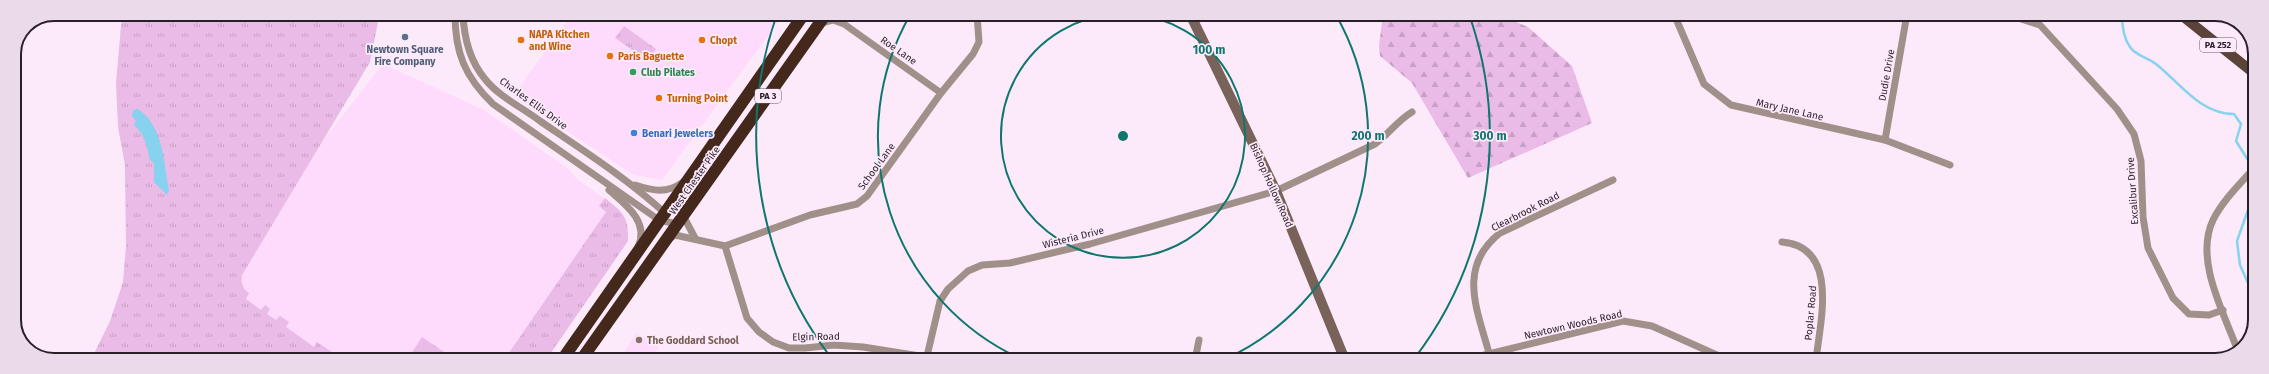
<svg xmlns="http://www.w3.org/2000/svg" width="2269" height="374" font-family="'Fira Sans',sans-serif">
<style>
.built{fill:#fedbfc}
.grass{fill:url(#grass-tufts)}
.forest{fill:url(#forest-firs)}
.water{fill:#87d2ef}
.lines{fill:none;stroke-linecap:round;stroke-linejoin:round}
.stream{stroke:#87d2ef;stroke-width:2.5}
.street{stroke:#a09089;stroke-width:7}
.secondary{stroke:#786259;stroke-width:10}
.primary{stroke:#5c4338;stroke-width:10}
.highway{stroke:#44281c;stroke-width:12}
.ring{fill:none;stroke:#0f766e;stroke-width:2}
.service-dot{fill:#5c6f8a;stroke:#fceafa;stroke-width:1.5}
.food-dot{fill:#e8710a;stroke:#fceafa;stroke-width:1.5}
.leisure-dot{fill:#2e9e5b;stroke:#fceafa;stroke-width:1.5}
.shop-dot{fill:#3f7fe0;stroke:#fceafa;stroke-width:1.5}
.education-dot{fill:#8d6e63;stroke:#fceafa;stroke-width:1.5}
.labels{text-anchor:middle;stroke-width:3.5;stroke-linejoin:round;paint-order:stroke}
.shield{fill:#fceafa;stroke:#685c68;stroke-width:1}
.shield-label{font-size:9px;font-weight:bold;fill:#291f29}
.food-label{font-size:10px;font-weight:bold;fill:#c56008;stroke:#fceafa;text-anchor:start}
.service-label{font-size:10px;font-weight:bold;fill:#4e5e75;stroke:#fceafa}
.street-label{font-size:10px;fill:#291f29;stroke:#fceafa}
.leisure-label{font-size:10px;font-weight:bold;fill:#27864d;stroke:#fceafa;text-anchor:start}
.shop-label{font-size:10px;font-weight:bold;fill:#366cbe;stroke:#fceafa;text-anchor:start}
.education-label{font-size:10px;font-weight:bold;fill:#785e54;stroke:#fceafa;text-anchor:start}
.rim{fill:none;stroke:#291f29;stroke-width:2}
.centre{fill:#0f766e;stroke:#fceafa;stroke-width:2}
.ring-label{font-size:12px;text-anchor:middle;font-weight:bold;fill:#0f766e;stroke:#fceafa;stroke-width:3.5;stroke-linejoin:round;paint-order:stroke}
</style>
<defs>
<pattern id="grass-tufts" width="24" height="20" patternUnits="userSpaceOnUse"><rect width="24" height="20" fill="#e9bbe6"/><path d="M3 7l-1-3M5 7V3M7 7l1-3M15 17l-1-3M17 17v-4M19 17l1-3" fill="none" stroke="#c8a0c5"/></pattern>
<pattern id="forest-firs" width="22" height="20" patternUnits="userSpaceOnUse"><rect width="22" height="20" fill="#e9bbe6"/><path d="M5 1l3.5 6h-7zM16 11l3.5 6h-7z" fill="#c8a0c5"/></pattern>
</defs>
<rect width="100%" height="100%" fill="#fceafa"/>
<g class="built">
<path d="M572,14H784L662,180L634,175L513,96Z"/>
<path d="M383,64L484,110L567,168L577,179L615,206L507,360H292L231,299L248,237Z"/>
<path d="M637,333L659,348L650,360H627L621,356Z"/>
</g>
<g class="grass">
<path d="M122,14H387L378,22L370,62L242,275C241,284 242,288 249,293L246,299L261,310L265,305L270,309L267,314L276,320L280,316L289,322L286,327L314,347L317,342L338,356L336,360H91L110,321L123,282L126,246L125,165L118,127L116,83Z"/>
<path d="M624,26L656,49L648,61L615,38Z"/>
<path d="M605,198C623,213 629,216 628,241L546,360H504L606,212L599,206Z"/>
<path d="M422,337L456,360H407Z"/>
</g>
<path class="forest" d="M1383,14H1498L1528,27L1572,66L1592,123L1468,178L1412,83L1380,56L1379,46Z"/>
<path class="water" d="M138,109C164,127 163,161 169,190L167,195L154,182V163L150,160C147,146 145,135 134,125L136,121L132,116L133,110Z"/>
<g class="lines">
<g class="stream">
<path d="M2101,14H2105"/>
<path d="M2121,14C2123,25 2123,38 2130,47C2136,56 2147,57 2156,64C2180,83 2200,114 2234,114L2241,124L2236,141L2253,168"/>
<path d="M2254,177L2255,190L2237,241L2240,265L2248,283L2255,314"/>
</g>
<g class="street">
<path d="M455,14C455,53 465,77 493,104L659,220L677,224"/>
<path d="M463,14C464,38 469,60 485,79C498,96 523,108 540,121C584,151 628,179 667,215"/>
<path d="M1674,14L1704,84L1731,105L1885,140L1950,165"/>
<path d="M2021,19L2040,25L2117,109L2134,134L2141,161L2143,217L2148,248L2173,298L2189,314L2209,315L2223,310"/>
<path d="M821,23L833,20L844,24L941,93"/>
<path d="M1885,140L1907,14"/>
<path d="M635,185C653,191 667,194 683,182"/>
<path d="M609,190C625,204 650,222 638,247"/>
<path d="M684,214L686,221L695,238"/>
<path d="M668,240L675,235L725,246L810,215L857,204L867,196L941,93L973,54L979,42L977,14"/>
<path d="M1782,242C1840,247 1820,322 1816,360"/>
<path d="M725,246L747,318L759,332L773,342L789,348H805L834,345L863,347L945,360"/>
<path d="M2238,351C2224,313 2194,260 2213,220C2223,200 2240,184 2255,167"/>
<path d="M1489,353C1477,309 1457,267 1500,233L1613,180"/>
<path d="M927,356L940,301L948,289L968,271L982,265L1010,263L1090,244L1276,191L1375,144C1389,134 1397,121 1412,112"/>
<path d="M1195,360L1199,340"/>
<path d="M1464,360L1623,321L1652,326L1728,360"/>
</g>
<path class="secondary" d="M1190,14L1276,191L1345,360"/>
<path class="primary" d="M2180,14L2255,74"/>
<g class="highway">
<path d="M562,360L804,14"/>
<path d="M581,360L826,14"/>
</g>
</g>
<g class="ring">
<path d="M1130 14A122 122 0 1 1 1116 14"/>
<path d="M1021 359A245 245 0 0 1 910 15M1336 15A245 245 0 0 1 1223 360"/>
<path d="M832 359A367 367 0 0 1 776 17M1470 17A367 367 0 0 1 1414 359"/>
</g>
<circle class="service-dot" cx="405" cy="37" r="4"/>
<g class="food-dot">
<circle cx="521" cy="40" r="4"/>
<circle cx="702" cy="40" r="4"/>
<circle cx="610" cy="56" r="4"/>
<circle cx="659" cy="98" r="4"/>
</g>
<circle class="leisure-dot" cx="633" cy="72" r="4"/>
<circle class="shop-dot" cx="634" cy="133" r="4"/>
<circle class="education-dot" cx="639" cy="340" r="4"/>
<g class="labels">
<g class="shield">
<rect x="2200" y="38" width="36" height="14" rx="3"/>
<rect x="755" y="89" width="26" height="14" rx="3"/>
</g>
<g class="shield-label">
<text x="2218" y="48">PA 252</text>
<text x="768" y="99">PA 3</text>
</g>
<g class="food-label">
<text x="529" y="38">NAPA Kitchen<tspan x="529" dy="12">and Wine</tspan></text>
<text x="710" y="44">Chopt</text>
<text x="618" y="60">Paris Baguette</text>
<text x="667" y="102">Turning Point</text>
</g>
<g class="service-label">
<text x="405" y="53">Newtown Square<tspan x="405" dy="12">Fire Company</tspan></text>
</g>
<g class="street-label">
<text transform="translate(899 50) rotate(35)" y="4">Roe Lane</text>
<text transform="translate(1886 75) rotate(-80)" y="4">Dudie Drive</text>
<text transform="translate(534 103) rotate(36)" y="4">Charles Ellis Drive</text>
<text transform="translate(1790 109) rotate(13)" y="4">Mary Jane Lane</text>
<text transform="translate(876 166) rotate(-54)" y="4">School Lane</text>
<text transform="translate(694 180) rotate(-55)" y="4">West Chester Pike</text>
<text transform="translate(1272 185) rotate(66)" y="4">Bishop Hollow Road</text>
<text transform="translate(2132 191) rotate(-94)" y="4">Excalibur Drive</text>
<text transform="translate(1525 211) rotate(-27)" y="4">Clearbrook Road</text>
<text transform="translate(1073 237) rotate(-14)" y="4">Wisteria Drive</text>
<text transform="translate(1810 313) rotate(-85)" y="4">Poplar Road</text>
<text transform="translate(1573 324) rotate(-13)" y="4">Newtown Woods Road</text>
<text transform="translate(816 336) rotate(-1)" y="4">Elgin Road</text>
</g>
<g class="leisure-label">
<text x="641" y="76">Club Pilates</text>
</g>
<g class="shop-label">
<text x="642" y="137">Benari Jewelers</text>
</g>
<g class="education-label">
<text x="647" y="344">The Goddard School</text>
</g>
</g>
<path d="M0 0H2269V374H0ZM54 21H2215A33 33 0 0 1 2248 54V320A33 33 0 0 1 2215 353H54A33 33 0 0 1 21 320V54A33 33 0 0 1 54 21Z" fill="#ebdae9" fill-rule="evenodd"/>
<path class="rim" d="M54 21H2215A33 33 0 0 1 2248 54V320A33 33 0 0 1 2215 353H54A33 33 0 0 1 21 320V54A33 33 0 0 1 54 21Z"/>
<circle cx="1123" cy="136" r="6" class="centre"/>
<g class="ring-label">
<text x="1209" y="54">100 m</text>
<text x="1368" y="140">200 m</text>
<text x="1490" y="140">300 m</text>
</g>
</svg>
